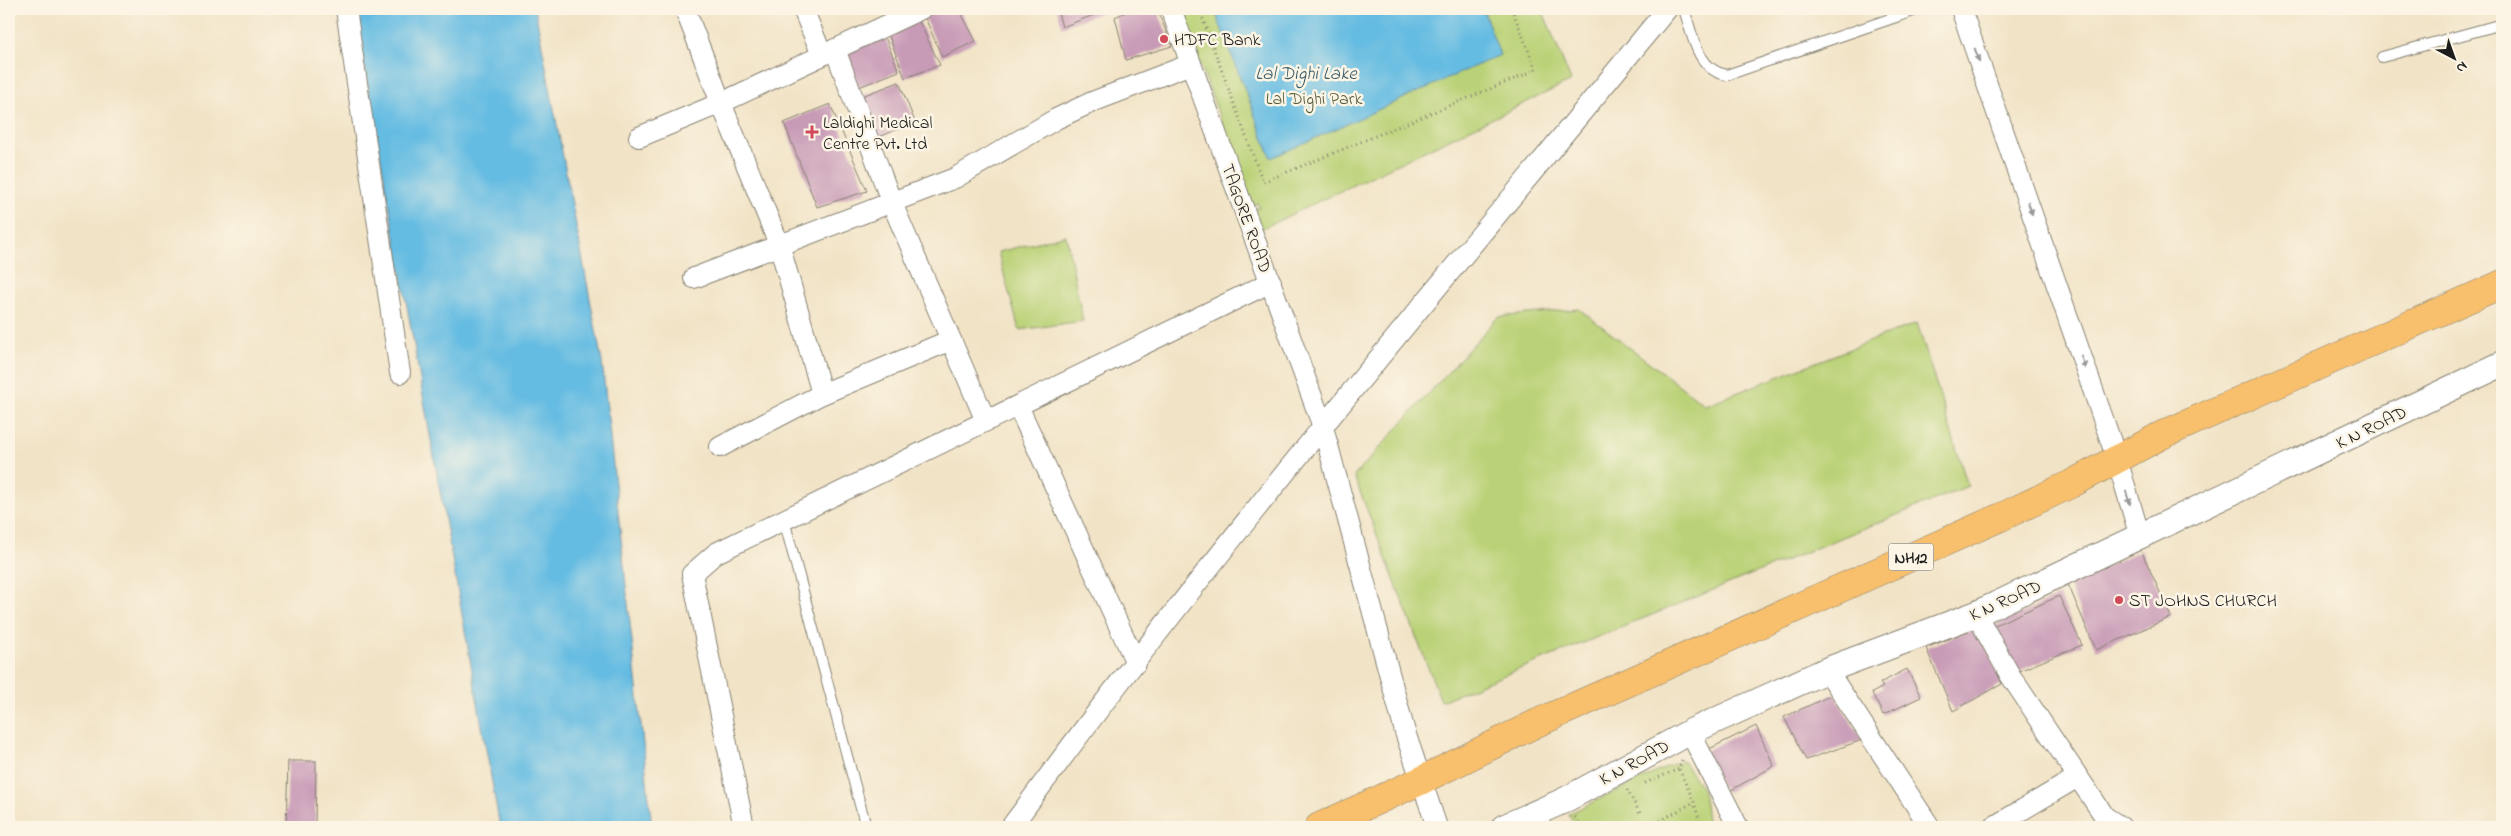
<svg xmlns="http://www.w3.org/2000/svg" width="2511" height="836" font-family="'Indie Flower',sans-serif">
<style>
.green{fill:#bad277;stroke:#6b774a}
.water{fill:#65bce2;stroke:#406c7f}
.building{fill:#c79ab6}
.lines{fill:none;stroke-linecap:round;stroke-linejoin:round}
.service-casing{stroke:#868071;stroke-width:12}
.minor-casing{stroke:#868071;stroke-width:22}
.tertiary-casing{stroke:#868071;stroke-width:27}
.primary-casing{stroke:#868071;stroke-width:29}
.path{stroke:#868071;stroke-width:3;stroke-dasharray:1 4;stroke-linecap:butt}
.service{stroke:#fff;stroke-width:10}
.minor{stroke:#fff;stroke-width:20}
.tertiary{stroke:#fff;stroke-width:25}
.primary{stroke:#f8bf6c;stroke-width:28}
.oneway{fill:#999}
.poi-dot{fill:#d1495b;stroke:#fcf5e5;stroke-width:2}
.labels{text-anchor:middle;stroke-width:5;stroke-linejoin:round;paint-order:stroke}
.shield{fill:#fcf5e5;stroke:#5f5d58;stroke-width:1}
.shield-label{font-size:16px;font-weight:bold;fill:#1c1c1c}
.poi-label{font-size:18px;fill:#1c1c1c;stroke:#fcf5e5;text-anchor:start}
.park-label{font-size:18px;fill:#535c3c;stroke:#fcf5e5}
.street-label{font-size:18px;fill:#1c1c1c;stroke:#fcf5e5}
.water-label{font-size:19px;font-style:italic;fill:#395c6b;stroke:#fcf5e5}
</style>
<rect width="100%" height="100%" fill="#fcf5e5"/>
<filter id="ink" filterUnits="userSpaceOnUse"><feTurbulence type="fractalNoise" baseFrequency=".02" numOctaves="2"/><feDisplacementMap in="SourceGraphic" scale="10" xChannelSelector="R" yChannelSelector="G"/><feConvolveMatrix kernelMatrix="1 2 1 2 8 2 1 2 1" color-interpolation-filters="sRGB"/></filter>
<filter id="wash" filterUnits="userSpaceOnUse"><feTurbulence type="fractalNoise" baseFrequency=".0096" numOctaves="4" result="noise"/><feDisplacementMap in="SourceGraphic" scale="20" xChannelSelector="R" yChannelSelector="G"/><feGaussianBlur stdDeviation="1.12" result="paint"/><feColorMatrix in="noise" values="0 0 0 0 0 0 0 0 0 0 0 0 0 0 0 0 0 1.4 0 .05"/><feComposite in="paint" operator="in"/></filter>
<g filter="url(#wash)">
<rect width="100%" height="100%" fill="#f1e3c6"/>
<g class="green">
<path d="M1180,9H1542L1571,81L1261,229L1253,210L1259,207L1257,203L1252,205Z"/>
<path d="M1066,235L1083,321L1019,330L998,252Z"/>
<path d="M1579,309L1705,405L1917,323L1968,486L1441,701L1354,476L1498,317Z"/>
<path d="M1682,760L1703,790L1708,827H1578L1568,814Z"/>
</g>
<g class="water">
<path d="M354,9H535L602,362L652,827H500Z"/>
<path d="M1214,9H1483L1500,55L1271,158Z"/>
</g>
<g id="blocks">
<g class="building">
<path d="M932,9H959L976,41L942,57L923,13Z"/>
<path d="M1057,9H1110L1062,27Z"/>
<path d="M1132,9H1157L1172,46L1126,60L1115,17Z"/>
<path d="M917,17L940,65L905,78L887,31Z"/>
<path d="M884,35L899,71L859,87L845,51Z"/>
<path d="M899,82L915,122L865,143L854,99Z"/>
<path d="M830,104L867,191L817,207L784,123Z"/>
<path d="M2141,550L2171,617L2096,650L2068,584Z"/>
<path d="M2059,596L2082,645L2014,673L1993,626Z"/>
<path d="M1978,627L2002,684L1953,711L1926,648Z"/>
<path d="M1907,669L1921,697L1883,715L1872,693L1883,687L1880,683Z"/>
<path d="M1834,694L1862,740L1806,760L1784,717Z"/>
<path d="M1756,726L1774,766L1726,793L1703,752Z"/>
<path d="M288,761H316L315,827H286Z"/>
</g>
</g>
</g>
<g filter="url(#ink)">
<use href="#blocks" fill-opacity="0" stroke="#868071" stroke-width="1"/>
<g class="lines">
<g class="service-casing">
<g id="service">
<path d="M1684,9C1692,33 1697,71 1727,75L1919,9"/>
<path d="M2382,57L2502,24"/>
<path d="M784,520L866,827"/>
</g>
</g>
<g class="minor-casing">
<g id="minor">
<path d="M346,9L400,373"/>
<path d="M685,9L721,103L921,9"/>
<path d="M803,9L822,55"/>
<path d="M1171,9L1323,427L1405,732L1437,827"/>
<path d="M1961,9L2117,459L2140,537"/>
<path d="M835,49L891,201L986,421"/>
<path d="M639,137L721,103L779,244L822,394"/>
<path d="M694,278L955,178L1056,119L1092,102L1191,64"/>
<path d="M1018,406L1136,663"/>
<path d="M720,447L822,394L951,340"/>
<path d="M1976,614L2010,675L2078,777L2105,817L2121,827"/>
<path d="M1827,670L1930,827"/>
<path d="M1690,732L1738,827"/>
<path d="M744,827L692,574L716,553L1271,282"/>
<path d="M1011,827C1217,545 1446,279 1667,9"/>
<path d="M1993,827L2078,777"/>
</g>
</g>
<g class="tertiary-casing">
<path id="tertiary" d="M1504,827L1563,801L1690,732L1827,670L1976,614L2502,364"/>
</g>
<g class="primary-casing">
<path id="primary" d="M1319,827L1420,781L1537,723L2001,517L2071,484L2162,435L2502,284"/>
</g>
<g class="path">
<path d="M1199,9L1263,182L1536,70L1512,9"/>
<path d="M1682,760L1679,769L1694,802L1701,827"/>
<path d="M1645,783L1679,769"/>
<path d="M1627,790L1641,815"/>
<path d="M1575,817L1583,827"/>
<path d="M1660,821L1694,802"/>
</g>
<use href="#service" class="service"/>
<use href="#minor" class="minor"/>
<use href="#tertiary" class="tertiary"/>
<use href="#primary" class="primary"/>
</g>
<defs><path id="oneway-solid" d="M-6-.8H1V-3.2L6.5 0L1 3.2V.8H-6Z" transform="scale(1.25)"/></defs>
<g class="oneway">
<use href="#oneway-solid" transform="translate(1977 55) rotate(71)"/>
<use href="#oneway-solid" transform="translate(2030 208) rotate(71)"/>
<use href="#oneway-solid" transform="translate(2083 362) rotate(71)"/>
<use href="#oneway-solid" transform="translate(2128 498) rotate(73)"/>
</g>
</g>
<g class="poi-dot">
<circle cx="1164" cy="39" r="5"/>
<path d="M809.5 124.5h5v5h5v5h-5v5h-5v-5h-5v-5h5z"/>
<circle cx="2119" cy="600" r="5"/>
</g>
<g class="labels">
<rect class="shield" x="1888.5" y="543.5" width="45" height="27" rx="4"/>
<g class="shield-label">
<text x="1911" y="563">NH12</text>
</g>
<g class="poi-label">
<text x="1174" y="45">HDFC Bank</text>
<text x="823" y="128">Laldighi Medical<tspan x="823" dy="21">Centre Pvt. Ltd</tspan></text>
<text x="2129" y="606">ST JOHNS CHURCH</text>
</g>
<g class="park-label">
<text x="1314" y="104">Lal Dighi Park</text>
</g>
<g class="street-label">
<text transform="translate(1247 218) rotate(70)" y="6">TAGORE ROAD</text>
<text transform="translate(2371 427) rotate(-26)" y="6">K N ROAD</text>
<text transform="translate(2005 600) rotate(-24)" y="6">K N ROAD</text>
<text transform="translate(1634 762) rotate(-28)" y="6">K N ROAD</text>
</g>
<g class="water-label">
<text x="1306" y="79">Lal Dighi Lake</text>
</g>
</g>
<rect width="2511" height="836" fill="none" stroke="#fcf5e5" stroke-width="30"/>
<g transform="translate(2454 58) rotate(139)" stroke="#fcf5e5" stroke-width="4" paint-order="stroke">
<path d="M0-4L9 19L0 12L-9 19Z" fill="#1c1c1c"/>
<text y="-8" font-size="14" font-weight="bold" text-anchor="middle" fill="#1c1c1c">N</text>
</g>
</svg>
